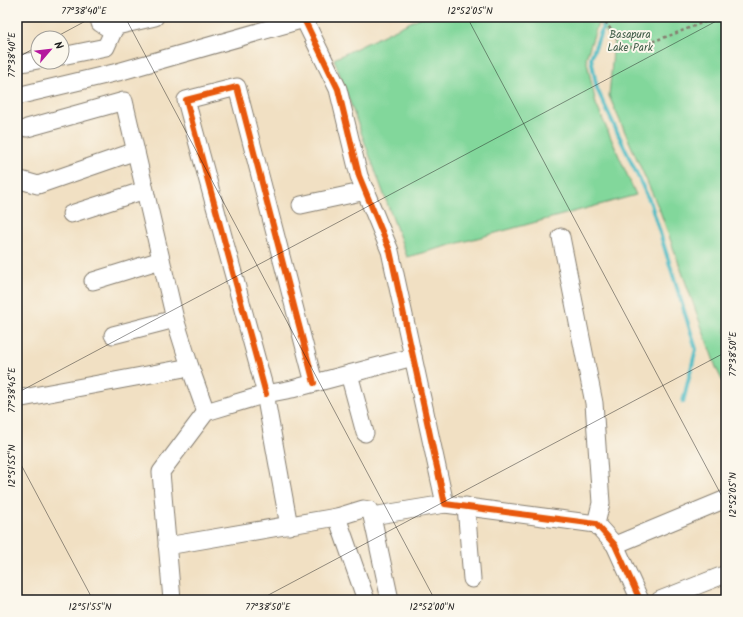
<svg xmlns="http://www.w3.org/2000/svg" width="743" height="617" font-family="Kalam,sans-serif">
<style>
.green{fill:#82d79b;stroke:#4f7a5c}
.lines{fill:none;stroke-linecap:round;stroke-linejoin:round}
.stream{stroke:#4dbbc4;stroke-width:4}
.minor-casing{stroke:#867e70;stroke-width:19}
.path{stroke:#867e70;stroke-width:2.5;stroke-dasharray:3 3;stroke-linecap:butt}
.minor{stroke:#fff;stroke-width:17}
.cycleway-casing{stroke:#fbf7ec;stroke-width:8}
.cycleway{stroke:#e8590c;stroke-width:6}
.ticks{fill:none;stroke:#1c1c1c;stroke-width:1;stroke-opacity:0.45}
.labels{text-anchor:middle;stroke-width:4;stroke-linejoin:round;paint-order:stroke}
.park-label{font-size:11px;fill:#405d48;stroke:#fbf7ec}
.neatline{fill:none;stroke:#1c1c1c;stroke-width:1.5}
.ticks-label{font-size:10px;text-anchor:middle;fill:#1c1c1c}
</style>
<rect width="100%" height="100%" fill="#fbf7ec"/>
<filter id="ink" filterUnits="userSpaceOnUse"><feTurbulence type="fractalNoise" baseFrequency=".025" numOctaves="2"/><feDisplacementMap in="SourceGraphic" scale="8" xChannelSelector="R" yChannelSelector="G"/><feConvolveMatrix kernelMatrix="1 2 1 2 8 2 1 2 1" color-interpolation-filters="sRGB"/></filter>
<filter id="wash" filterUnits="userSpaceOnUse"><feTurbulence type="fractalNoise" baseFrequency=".012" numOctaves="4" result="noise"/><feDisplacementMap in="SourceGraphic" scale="16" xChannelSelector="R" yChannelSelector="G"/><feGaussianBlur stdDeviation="0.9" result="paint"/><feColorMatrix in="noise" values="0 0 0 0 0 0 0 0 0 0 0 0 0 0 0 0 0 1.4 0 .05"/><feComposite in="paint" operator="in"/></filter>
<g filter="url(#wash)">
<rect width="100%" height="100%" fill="#f1e0c3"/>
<path class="green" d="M421,17H726V388L717,370L660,211L609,96L614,41L598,23L586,58L596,104L636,195L407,257L334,59Z"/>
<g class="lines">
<path class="stream" d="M604,24L591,58L597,89L651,204L696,349L683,402"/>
</g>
</g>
<g filter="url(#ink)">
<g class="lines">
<g class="minor-casing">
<g id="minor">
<path d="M99,17L100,23L108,28L155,17"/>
<path d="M303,17L338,89L359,176L390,251L445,504L596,524L615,545L640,600"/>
<path d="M62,56L106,47L115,27"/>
<path d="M17,64L38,60"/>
<path d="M17,96L118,72L304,19"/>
<path d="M27,128L124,101L175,319L190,367L206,412"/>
<path d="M17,179L38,185L136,151"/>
<path d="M301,205L366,191"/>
<path d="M71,214L145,190"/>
<path d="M561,237L594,403L601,503L596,524"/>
<path d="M93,281L161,260"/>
<path d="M113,335L175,319"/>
<path d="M349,374L365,433"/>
<path d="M17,399L190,367"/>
<path d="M466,506L472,579"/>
<path d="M372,516L445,504"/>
<path d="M337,517L366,600"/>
<path d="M289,526L267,405L266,394L186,100L237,87L314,383"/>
<path d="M615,545L726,499"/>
<path d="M167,546L337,517L363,509L369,510L372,516L390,600"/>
<path d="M172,600L161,472L206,412L266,394L292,389L413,357"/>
<path d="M660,600L726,574"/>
</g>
</g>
<path class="path" d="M602,17L621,44L630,47H637L674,34L717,17"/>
<use href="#minor" class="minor"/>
<g class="cycleway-casing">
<g id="cycleway">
<path d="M303,17L338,89L359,176L390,251L445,504L596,524L615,545L640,600"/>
<path d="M266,394L186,100L237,87L314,383"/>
</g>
</g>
<use href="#cycleway" class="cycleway"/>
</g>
</g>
<path class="ticks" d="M125,17L435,600M467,17L726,504M54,38L93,17M17,58L38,46M17,393L724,17M17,457L93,600M259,600L726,352"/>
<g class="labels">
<g class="park-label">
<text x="630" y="38">Basapura<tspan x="630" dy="13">Lake Park</tspan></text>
</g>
</g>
<rect width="743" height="617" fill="none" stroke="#fbf7ec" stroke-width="44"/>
<g transform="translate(50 50) rotate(62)"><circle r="19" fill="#fbf7ec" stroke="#a29f99"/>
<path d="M0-3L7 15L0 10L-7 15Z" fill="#b5179e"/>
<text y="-6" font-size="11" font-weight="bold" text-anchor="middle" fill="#1c1c1c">N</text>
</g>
<rect x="22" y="22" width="699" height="573" class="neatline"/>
<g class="ticks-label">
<text x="84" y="14">77°38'40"E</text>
<text x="470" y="14">12°52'05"N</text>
<text transform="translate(11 55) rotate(-90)" y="4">77°38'40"E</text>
<text transform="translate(732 354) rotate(-90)" y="4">77°38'50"E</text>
<text transform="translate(11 390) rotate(-90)" y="4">77°38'45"E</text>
<text transform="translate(11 466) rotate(-90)" y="4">12°51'55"N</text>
<text transform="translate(732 495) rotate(-90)" y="4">12°52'05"N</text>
<text x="90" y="610">12°51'55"N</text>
<text x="268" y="610">77°38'50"E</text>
<text x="432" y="610">12°52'00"N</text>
</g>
</svg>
